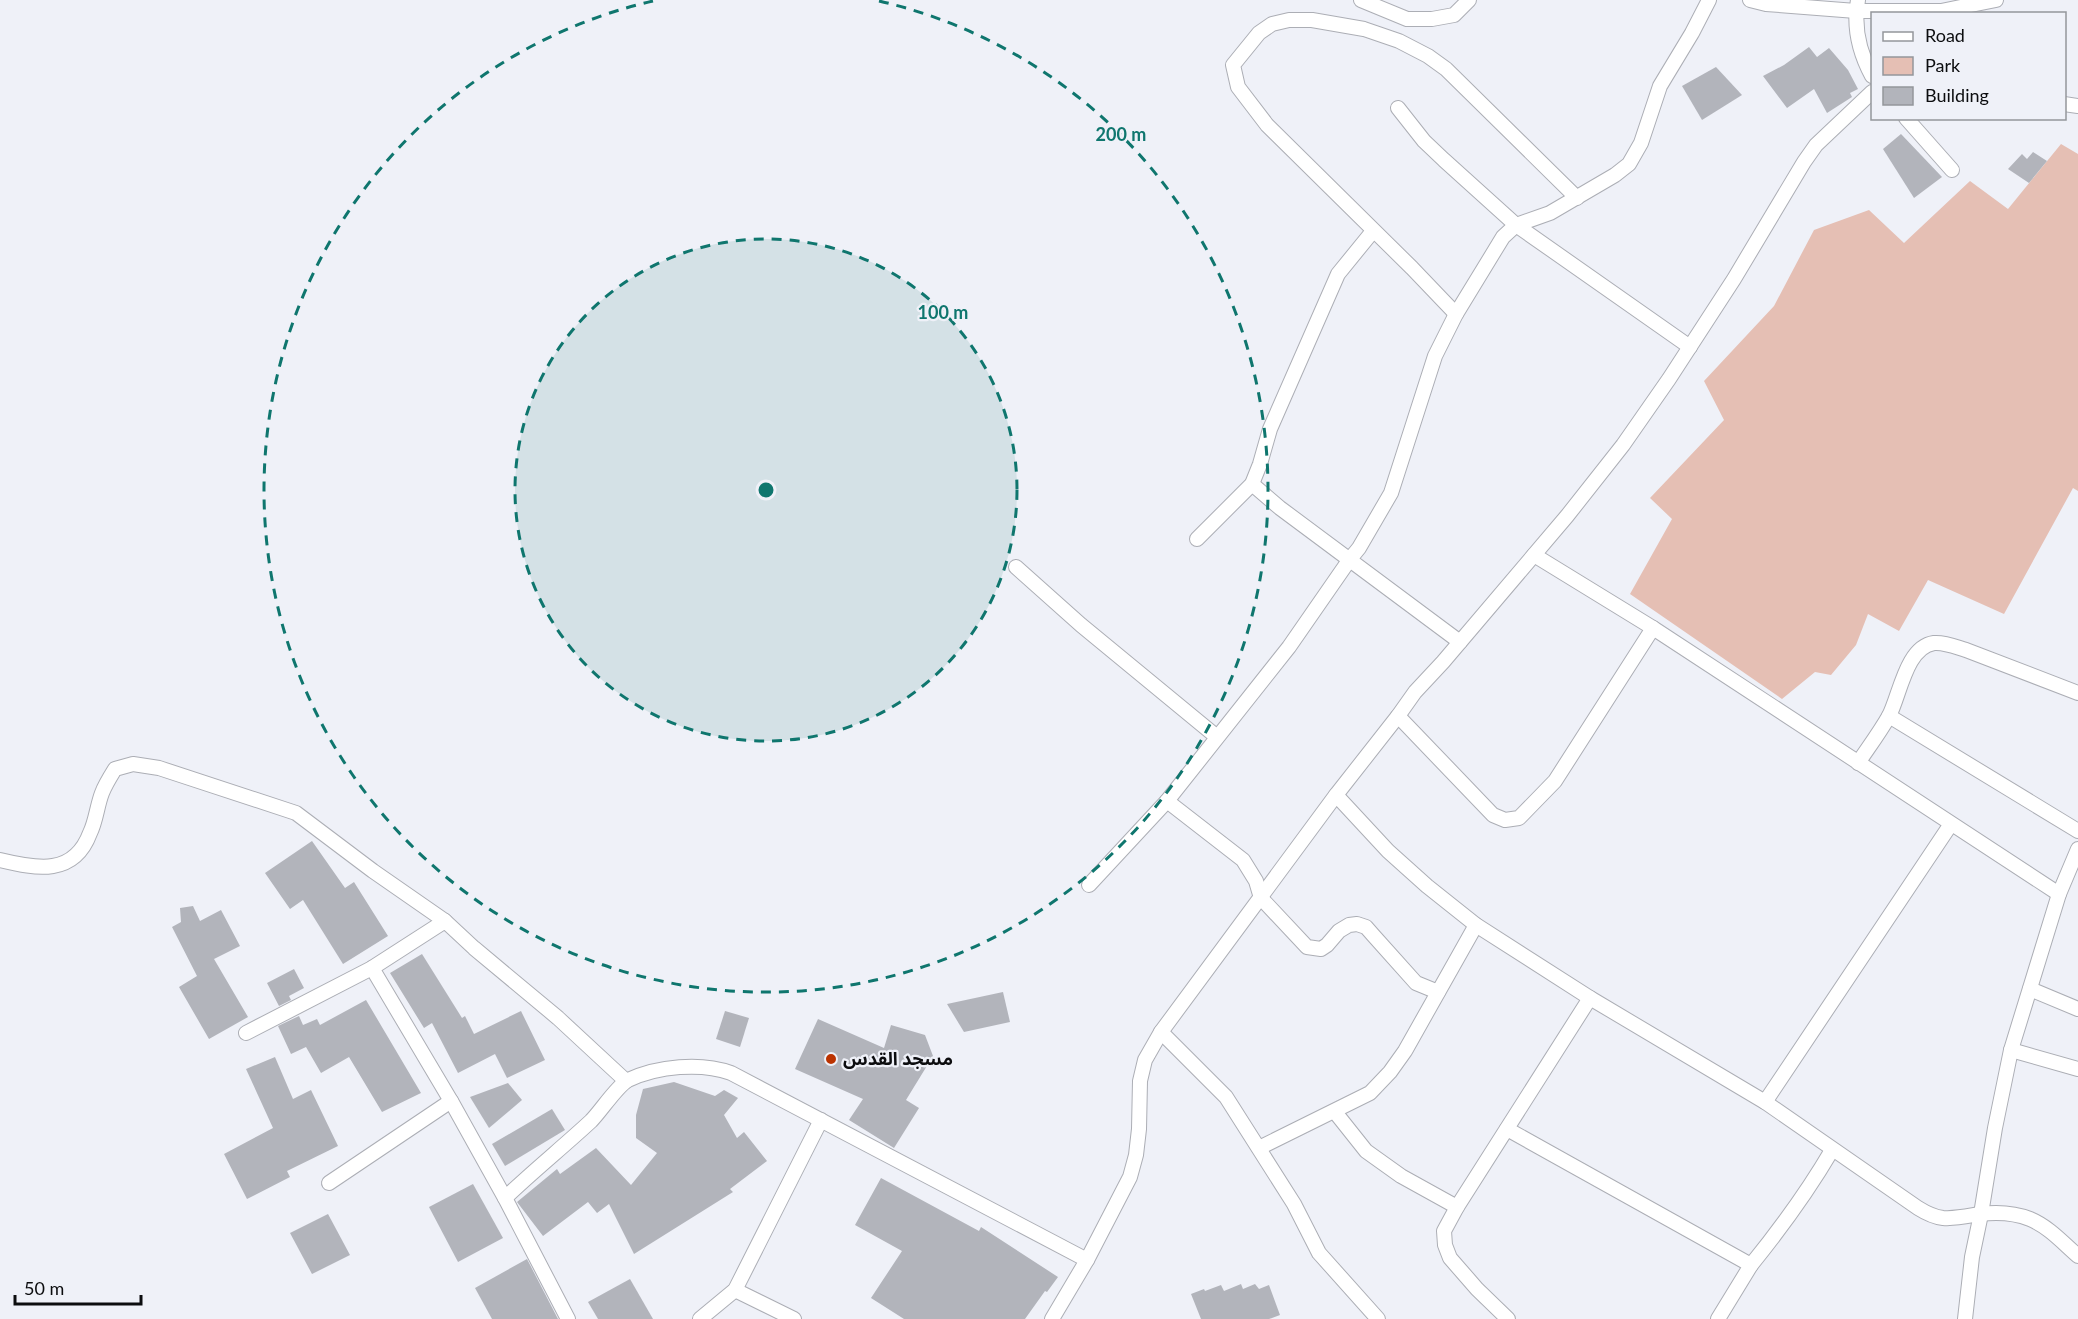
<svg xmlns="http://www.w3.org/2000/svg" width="2078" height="1319" font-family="Lato,'Noto Sans Arabic',sans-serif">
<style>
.green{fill:#e5bfb4}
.building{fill:#b2b4bb}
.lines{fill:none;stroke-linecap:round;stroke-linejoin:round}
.minor-casing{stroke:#acaeb5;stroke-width:16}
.minor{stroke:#fff;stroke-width:14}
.ring{fill:none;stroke:#0f766e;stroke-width:3;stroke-dasharray:10 8}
.poi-dot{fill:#b30;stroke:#eff1f8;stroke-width:2}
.labels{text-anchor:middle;stroke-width:4.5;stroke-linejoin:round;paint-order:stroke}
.poi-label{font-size:18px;font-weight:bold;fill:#0c0d0f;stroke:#eff1f8;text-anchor:start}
.centre{fill:#0f766e;stroke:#eff1f8;stroke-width:3}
.ring-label{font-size:18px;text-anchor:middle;font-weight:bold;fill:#0f766e;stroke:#eff1f8;stroke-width:4.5;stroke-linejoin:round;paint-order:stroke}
</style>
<rect width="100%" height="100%" fill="#eff1f8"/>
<path class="green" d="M2061,144L2078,154V491L2073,488L2004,614L1928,580L1899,631L1868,614L1856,645L1831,675L1815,672L1782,699L1630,594L1672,519L1650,498L1724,420L1704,381L1774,306L1814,230L1869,210L1904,243L1970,181L2008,209Z"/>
<g class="building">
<path d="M1809,47L1817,57L1829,48L1848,70L1858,89L1850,93L1852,97L1827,113L1814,89L1787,108L1763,76L1784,65Z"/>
<path d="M1716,67L1742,95L1702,120L1682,86Z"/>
<path d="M1901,134L1942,177L1914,198L1883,149Z"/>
<path d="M2033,152L2047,161L2029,183L2008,169L2022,154L2027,159Z"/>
<path d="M312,841L345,888L354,882L388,936L343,964L303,900L290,909L265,873Z"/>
<path d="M193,906L200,921L221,910L240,946L214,959L248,1017L209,1039L179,987L197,976L172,927L181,922L180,908Z"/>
<path d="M422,954L462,1018L465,1016L474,1034L521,1011L545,1060L507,1078L495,1054L458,1073L432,1023L424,1028L390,973Z"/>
<path d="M294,969L304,988L289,996L291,1000L279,1006L267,983Z"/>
<path d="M1003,992L1010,1022L964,1032L947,1004Z"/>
<path d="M366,1000L421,1093L382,1112L349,1057L321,1073L306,1047L291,1054L278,1026L299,1016L303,1025L317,1019L320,1025Z"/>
<path d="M725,1011L749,1018L740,1047L716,1039Z"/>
<path d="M818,1019L884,1048L891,1025L925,1035L933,1056L906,1100L919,1108L894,1148L849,1120L863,1099L795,1069Z"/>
<path d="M275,1057L293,1099L311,1090L338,1146L287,1171L290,1177L247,1199L224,1154L273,1128L246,1069Z"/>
<path d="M674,1082L715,1096L724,1090L738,1098L724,1115L737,1138L744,1132L767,1161L730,1189L733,1192L634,1254L609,1204L597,1213L588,1202L543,1236L517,1202L557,1169L560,1174L596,1148L631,1185L657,1153L636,1138V1115L643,1089Z"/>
<path d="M508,1083L522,1100L489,1128L470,1097Z"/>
<path d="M552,1109L565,1130L505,1166L492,1144Z"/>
<path d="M881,1178L979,1231L981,1227L1058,1277L1047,1292L1045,1291L1025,1319H904L871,1298L902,1251L855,1225Z"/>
<path d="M473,1184L503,1238L458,1262L429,1207Z"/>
<path d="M328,1214L350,1255L312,1274L290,1233Z"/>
<path d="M527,1259L558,1319H492L475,1288Z"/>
<path d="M630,1279L653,1319H598L588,1302Z"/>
<path d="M1241,1284L1243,1289L1255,1284L1259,1289L1269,1285L1280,1315L1269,1319H1201L1191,1294L1204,1289L1205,1291L1221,1285L1224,1291Z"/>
</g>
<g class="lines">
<g class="minor-casing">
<g id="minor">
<path d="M1361,0L1407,19H1432L1454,15L1469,0"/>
<path d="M1750,0L1766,4L1856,11H1941L1996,0"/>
<path d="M1858,0C1853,28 1859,52 1872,76"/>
<path d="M2064,104L2078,106"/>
<path d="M1398,108L1424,141L1444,160L1516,225L1690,347"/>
<path d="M1906,118L1952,170"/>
<path d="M1456,314L1412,268L1267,125L1238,87L1233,65L1259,33L1272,24L1289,20H1312L1364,29L1399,41L1428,56L1446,69L1577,198"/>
<path d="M1252,484L1280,508L1460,642"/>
<path d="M1197,539L1252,484L1260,464L1270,429L1338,274L1373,231"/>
<path d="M1534,555L1653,628L2059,894"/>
<path d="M1016,567L1081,625L1217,737"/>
<path d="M1398,716L1493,815L1505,820L1519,818L1555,781L1653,628"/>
<path d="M1889,716L2078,831"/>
<path d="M1858,763C1868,748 1880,732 1889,716C1900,695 1906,647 1934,643C1945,642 1956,647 1966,650L2078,693"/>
<path d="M1336,795L1388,851L1427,886L1476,925L1590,998L1765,1102L1918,1208C1926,1213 1934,1217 1943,1218C1956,1219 1968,1216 1980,1214C1996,1212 2015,1213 2030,1219C2049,1227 2063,1243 2078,1256"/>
<path d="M1167,801L1243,860L1256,881L1261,898L1307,947L1321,949L1327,945L1339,931L1349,925L1357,924L1366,927L1373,935L1416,983L1438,992"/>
<path d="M0,860C37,869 74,876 90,833C96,821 97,806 102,793C105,785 110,777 115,769L133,764L159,768L296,813L373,871L445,921"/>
<path d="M1089,885L1167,801L1289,647L1350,559L1359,548L1391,493L1435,356L1456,314L1503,237L1516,225L1550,213L1615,175L1629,164L1641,143L1660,86L1692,33L1709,0"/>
<path d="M372,968L451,1101L505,1198L568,1319"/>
<path d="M2030,989L2078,1009"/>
<path d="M1161,1032L1226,1097L1294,1204L1319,1253L1378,1319"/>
<path d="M246,1033L372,968L445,921L474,948L558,1018L626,1081"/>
<path d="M2011,1050L2078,1069"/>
<path d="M1765,1102L1951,824"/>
<path d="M1335,1112L1366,1151L1401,1176L1457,1207"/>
<path d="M1507,1129L1751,1265C1781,1228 1808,1191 1832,1150"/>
<path d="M1259,1148L1370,1093L1390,1072L1405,1051L1476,925"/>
<path d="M329,1183L451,1101"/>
<path d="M505,1198C533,1171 563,1147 591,1121C601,1111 617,1086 628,1080C658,1066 701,1062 731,1073L1087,1260"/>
<path d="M735,1290L794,1319"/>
<path d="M700,1319L735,1290L821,1120"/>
<path d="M1052,1319L1087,1260L1130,1177L1136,1155L1139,1129L1140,1081L1145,1060L1161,1032L1336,795L1398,716L1415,692L1443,662L1567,516L1623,445L1669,379L1734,279L1804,162L1816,145L1872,92"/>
<path d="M1508,1319L1477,1289L1450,1258L1445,1245L1444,1231L1457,1207L1590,998"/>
<path d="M1718,1319L1751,1265"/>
<path d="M1965,1319L1972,1257L1981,1214L1995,1128L2011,1050L2059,894L2078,849"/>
</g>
</g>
<use href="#minor" class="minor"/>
</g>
<circle cx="766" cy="490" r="251" fill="#0f766e" fill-opacity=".12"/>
<g class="ring">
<circle cx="766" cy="490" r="251"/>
<path d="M879 1A502 502 0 1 1 653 1"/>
</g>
<circle class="poi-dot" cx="831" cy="1059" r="6"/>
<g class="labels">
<g class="poi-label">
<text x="843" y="1065">مسجد القدس</text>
</g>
</g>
<circle cx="766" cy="490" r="9" class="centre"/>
<g class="ring-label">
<text x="1121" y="141">200 m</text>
<text x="943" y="319">100 m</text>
</g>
<rect x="1871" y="12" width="195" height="108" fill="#eff1f8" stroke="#94969b" stroke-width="1.5"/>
<rect x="1883" y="32" width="30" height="9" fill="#ffffff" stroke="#94969b" stroke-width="1.5"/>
<text x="1925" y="42" font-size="18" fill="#0c0d0f">Road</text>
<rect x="1883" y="57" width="30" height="18" fill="#e5bfb4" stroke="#94969b" stroke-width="1.5"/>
<text x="1925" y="72" font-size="18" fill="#0c0d0f">Park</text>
<rect x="1883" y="87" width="30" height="18" fill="#b2b4bb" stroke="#94969b" stroke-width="1.5"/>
<text x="1925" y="102" font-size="18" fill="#0c0d0f">Building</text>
<path d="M15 1295v9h126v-9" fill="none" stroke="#0c0d0f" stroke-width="3"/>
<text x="24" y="1295" font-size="18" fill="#0c0d0f" stroke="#eff1f8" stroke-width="4.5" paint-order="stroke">50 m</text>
</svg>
